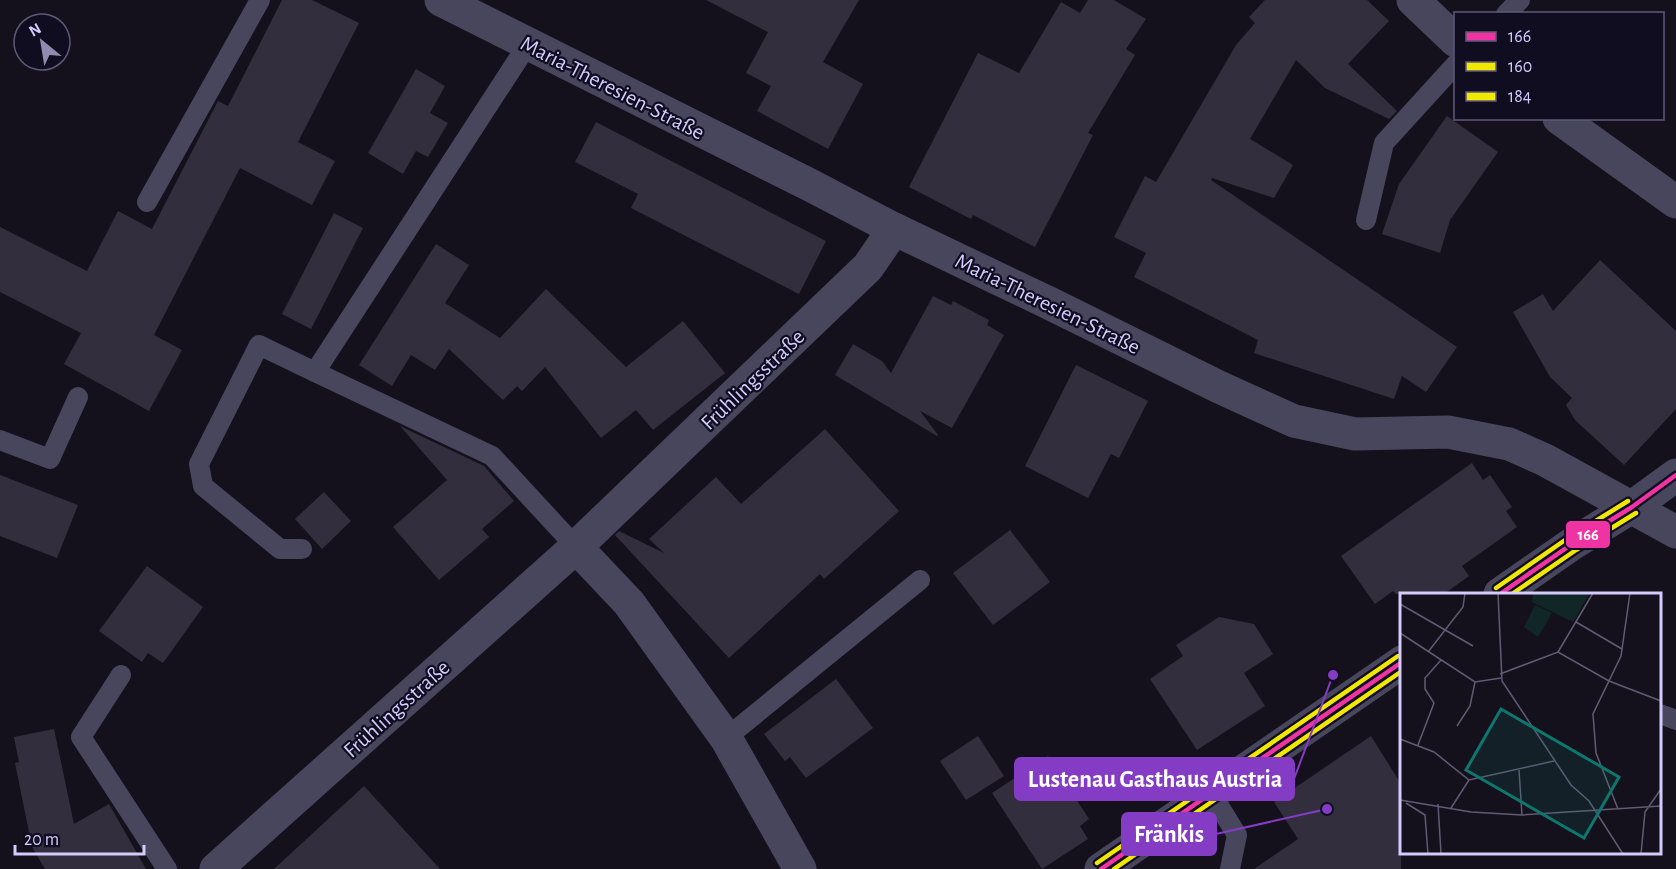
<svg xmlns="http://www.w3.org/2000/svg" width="1676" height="869" font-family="'Alegreya Sans',sans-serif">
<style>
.building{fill:#322e3e}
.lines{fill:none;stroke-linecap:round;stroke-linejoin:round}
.service{stroke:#48465d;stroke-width:20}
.minor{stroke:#48465d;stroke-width:33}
.bus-1-casing{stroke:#110d20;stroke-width:9}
.bus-2-casing{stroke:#110d20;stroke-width:9}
.bus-3-casing{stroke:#110d20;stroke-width:9}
.bus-1{stroke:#f033a3;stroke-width:4.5}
.bus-2{stroke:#f1e800;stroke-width:4.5}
.bus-3{stroke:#f1e800;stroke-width:4.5}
.labels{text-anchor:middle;stroke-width:4.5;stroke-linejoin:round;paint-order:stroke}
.street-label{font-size:22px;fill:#d4ccfe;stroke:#110d20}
.inset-road{fill:none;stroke:#615c76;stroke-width:1.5}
.view{fill:#0f766e;fill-opacity:0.15;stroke:#0f766e;stroke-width:3}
.inset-edge{fill:none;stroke:#d4ccfe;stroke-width:3}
.leader{fill:none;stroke:#843cc5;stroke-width:2}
.callout-dot{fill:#843cc5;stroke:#110d20;stroke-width:2}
.callout{fill:#843cc5;stroke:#843cc5;stroke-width:2}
.callout-label{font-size:24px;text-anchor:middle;font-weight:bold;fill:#fff}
.line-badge{stroke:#110d20;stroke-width:2}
.badge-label{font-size:16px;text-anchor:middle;font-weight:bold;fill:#fff}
</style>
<rect width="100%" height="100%" fill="#14111c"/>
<g class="building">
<path d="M282,0H312L359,23L298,142L335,161L312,205L240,168L154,335L182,350L149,411L64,364L81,333L0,292V227L87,271L118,211L152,229L218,101L228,106Z"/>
<path d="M706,0H859L823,62L863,84L828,149L757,111L771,86L746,73L768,32Z"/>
<path d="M1088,0H1114L1146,19L1126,49L1135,55L1088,133L1093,135L1035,247L973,215L971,219L909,187L978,53L1019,73L1061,2L1080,13Z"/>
<path d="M1265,0H1367L1389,21L1348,64L1397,111L1389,119L1325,88L1296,60L1250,139L1293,165L1274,198L1212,178L1211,180L1457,347L1426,392L1402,376L1394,399L1254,353L1258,340L1134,277L1146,253L1114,237L1145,176L1156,182L1236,45L1255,23L1249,17Z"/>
<path d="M416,69L445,86L430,113L448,123L428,157L416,151L403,174L368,153Z"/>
<path d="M1447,116L1498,152L1450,220L1440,253L1382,234L1399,184Z"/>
<path d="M596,122L826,241L799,294L631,208L638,194L575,162Z"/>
<path d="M334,213L363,228L311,329L282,314Z"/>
<path d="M436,244L469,265L445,303L500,338L546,289L626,367L683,321L725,373L653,430L636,410L601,438L545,367L522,391L517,386L503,400L449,349L435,370L411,355L392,386L359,365Z"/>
<path d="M1600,260L1676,331V409L1624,465L1575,420L1566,405L1572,398L1550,377L1513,312L1543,294L1553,311Z"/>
<path d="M933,296L951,305L953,301L989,320L987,325L1004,335L952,428L920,411L938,435L937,436L835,375L853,344L882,361L891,373Z"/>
<path d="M1076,365L1148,401L1119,458L1111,454L1088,498L1025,466Z"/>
<path d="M400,426L484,466L514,501L482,529L489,537L439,580L393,527L447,480Z"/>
<path d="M825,429L899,511L824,579L820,574L729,658L615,535L619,531L664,553L649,539L716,477L741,504Z"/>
<path d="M1472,463L1483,480L1490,475L1512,507L1506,511L1517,527L1462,566L1469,576L1444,594H1396L1393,591L1375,604L1341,556Z"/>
<path d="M0,475L78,505L57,558L0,536Z"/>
<path d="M324,492L351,521L322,549L295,519Z"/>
<path d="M1010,530L1050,582L993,625L953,573Z"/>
<path d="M147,566L203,607L163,663L148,653L142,662L99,631Z"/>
<path d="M1219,617L1254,624L1273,654L1244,673L1265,706L1197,750L1150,679L1183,656L1176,645Z"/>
<path d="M836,679L873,728L806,778L790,757L785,761L764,734Z"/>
<path d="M54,729L74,824L109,804L146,869H45L32,847L15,763L19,762L14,737Z"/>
<path d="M978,736L1004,776L966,800L940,761Z"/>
<path d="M1371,736L1401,784V869H1254L1298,839L1274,802Z"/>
<path d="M1048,756L1089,819L1080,826L1088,839L1042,869L992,793Z"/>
<path d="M364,786L440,869H274Z"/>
</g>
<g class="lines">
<g class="service">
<path d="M1506,14L1520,0"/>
<path d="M147,202L260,0"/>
<path d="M1366,220L1384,143L1456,64"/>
<path d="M315,372L492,456L576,547"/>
<path d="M0,440L50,459L78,397"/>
<path d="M302,549H280L203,486L199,464L259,345L315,372L528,44"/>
<path d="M121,675L81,737L167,869"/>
<path d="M1660,714L1676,720"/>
<path d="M726,738L920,580"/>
<path d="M1211,793L1237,835L1230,869"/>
</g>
<g class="minor">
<path d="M441,0L810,185L894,229L1049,303L1219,387L1294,421L1355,434L1448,432L1509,444L1545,460L1676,532"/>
<path d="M1413,0L1456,41"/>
<path d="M1559,118L1676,202"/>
<path d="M576,547L629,603L726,738L800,869"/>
<path d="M1500,594L1572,544L1632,507L1676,475"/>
<path d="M216,869L576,547L868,267L894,229"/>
<path d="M1101,869L1402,662"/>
</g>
<g class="bus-1-casing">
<g id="bus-1">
<path d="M1500,594L1572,544L1632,507L1676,475"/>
<path d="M1101,869L1402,662"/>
</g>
</g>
<g class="bus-2-casing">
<g id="bus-2">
<path d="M1512,594L1576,550L1636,513"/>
<path d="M1114,869L1402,671"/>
</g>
</g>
<g class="bus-3-casing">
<g id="bus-3">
<path d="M1496,588L1568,538L1628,501"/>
<path d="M1097,863L1398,656"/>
</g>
</g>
<use href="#bus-1" class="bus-1"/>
<use href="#bus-2" class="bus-2"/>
<use href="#bus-3" class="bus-3"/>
</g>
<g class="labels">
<g class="street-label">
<text transform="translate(613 87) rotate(27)" y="8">Maria-Theresien-Straße</text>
<text transform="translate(1048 303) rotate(26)" y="8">Maria-Theresien-Straße</text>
<text transform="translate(752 379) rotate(-44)" y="8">Frühlingsstraße</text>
<text transform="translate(396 708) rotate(-42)" y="8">Frühlingsstraße</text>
</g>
</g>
<g transform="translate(1400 593)">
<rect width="261" height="261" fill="#14111c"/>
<path d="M133,0H190L173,29L132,9ZM135,12L152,20L138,44L124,34Z" fill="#112627"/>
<path class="inset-road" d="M98,0L102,88L171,192L189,208L223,261M0,11L73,53M176,29L222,56M0,40L75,89L101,85M28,59L63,14L65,0M158,59L193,0M100,81L158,59L209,88L261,108M57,133L70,113L75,89M0,146L34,159L69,187L154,168M18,152L34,110L25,96V85L41,67M119,177L122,222M0,207L71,219L122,222L261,213M6,210L25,222L28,261M38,211L41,261M51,215L69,187M218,216L196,160L193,121L221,63L230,0M241,261L245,219L261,196"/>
<path class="view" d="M101,116L219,184L184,245L66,177Z"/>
<rect width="261" height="261" class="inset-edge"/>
</g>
<path class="leader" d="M1333 675L1294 779M1327 809L1216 834"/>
<g class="callout-dot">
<circle cx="1333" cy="675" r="6"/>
<circle cx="1327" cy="809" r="6"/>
</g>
<g class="callout">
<rect x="1015" y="758" width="279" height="42" rx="6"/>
<rect x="1122" y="813" width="94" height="42" rx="6"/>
</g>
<g class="callout-label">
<text x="1155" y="787">Lustenau Gasthaus Austria</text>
<text x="1169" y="842">Fränkis</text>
</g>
<rect class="line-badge" x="1565" y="520" width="46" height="29" rx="6" fill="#f033a3"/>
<g class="badge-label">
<text x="1588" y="540">166</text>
</g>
<rect x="1454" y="12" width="210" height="108" fill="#110d20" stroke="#5f5979" stroke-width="1.5"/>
<rect x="1466" y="32" width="30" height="9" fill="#f033a3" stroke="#5f5979" stroke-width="1.5"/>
<text x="1508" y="42" font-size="18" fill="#d4ccfe">166</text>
<rect x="1466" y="62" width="30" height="9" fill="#f1e800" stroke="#5f5979" stroke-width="1.5"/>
<text x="1508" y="72" font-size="18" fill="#d4ccfe">160</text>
<rect x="1466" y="92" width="30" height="9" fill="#f1e800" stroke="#5f5979" stroke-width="1.5"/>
<text x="1508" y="102" font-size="18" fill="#d4ccfe">184</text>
<g transform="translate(42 42) rotate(330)"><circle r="28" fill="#110d20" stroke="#5f5979" stroke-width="1.5"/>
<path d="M0-4.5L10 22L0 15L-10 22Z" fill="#918baf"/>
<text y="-9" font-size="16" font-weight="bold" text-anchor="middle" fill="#d4ccfe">N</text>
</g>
<path d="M15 845v9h129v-9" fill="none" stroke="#d4ccfe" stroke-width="3"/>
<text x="24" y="845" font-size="18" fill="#d4ccfe" stroke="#110d20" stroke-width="4.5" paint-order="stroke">20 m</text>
</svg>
